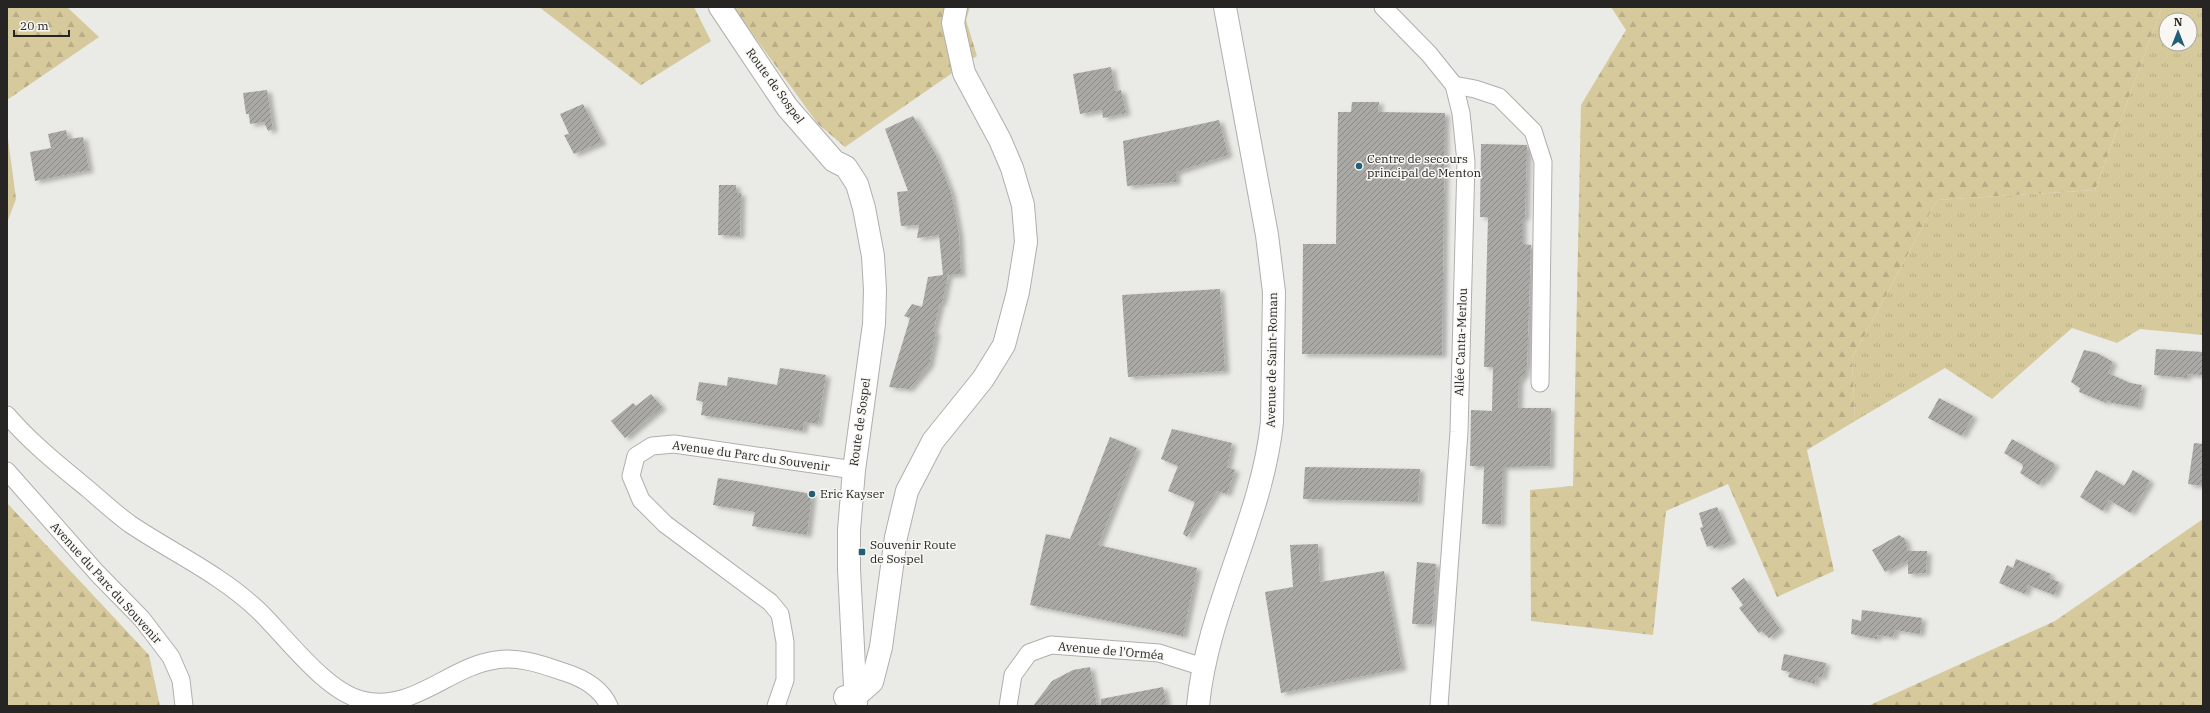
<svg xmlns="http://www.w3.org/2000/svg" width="2210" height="713" font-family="'IBM Plex Serif',serif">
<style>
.grass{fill:url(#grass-tufts);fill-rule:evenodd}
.forest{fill:url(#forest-firs)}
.building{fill:url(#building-hatch);filter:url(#shadow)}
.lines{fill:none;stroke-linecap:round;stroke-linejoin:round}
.minor-casing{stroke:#b0afac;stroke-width:19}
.tertiary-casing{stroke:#b0afac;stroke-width:24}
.secondary-casing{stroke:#b0afac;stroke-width:24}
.minor{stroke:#fff;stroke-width:17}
.tertiary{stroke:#fff;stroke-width:22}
.secondary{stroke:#fff;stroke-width:22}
.poi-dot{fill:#225f76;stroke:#f8f7f3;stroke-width:1.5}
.labels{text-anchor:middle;stroke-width:3;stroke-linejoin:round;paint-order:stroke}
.street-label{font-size:12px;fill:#262524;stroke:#f8f7f3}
.poi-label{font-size:12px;fill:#262524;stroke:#f8f7f3;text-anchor:start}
</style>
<defs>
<pattern id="grass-tufts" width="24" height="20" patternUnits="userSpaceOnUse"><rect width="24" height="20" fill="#d6ca9c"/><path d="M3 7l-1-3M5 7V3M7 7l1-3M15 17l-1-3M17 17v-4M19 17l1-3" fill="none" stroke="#b8ad86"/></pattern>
<pattern id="forest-firs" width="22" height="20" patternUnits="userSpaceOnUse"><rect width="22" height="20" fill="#d6ca9c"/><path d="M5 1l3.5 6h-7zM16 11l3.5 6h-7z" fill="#b8ad86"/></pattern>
<pattern id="building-hatch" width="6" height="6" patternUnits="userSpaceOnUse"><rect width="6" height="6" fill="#aaa9a6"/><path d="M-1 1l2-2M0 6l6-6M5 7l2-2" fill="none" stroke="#8a8987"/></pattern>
<filter id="shadow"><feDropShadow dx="4.5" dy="2.5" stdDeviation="2" flood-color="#0004"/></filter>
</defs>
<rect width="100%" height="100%" fill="#eaeae6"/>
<path class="grass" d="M2162,7H2203V335L2140,329L2117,343L2072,328L1992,399L1945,368L1855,421L1852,358L1937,200L2095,190ZM2166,20H2190V44H2166Z"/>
<g class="forest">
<path d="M7,7H67L99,37L7,100Z"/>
<path d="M539,7H694L711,41L641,85Z"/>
<path d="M733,7H970L966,20L977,56L845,147L818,124Z"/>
<path d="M1611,7H2162L2095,190L1937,200L1852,358L1855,421L1807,450L1834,571L1777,597L1728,484L1666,511L1653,635L1531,621L1530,490L1573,486L1581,105L1626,30Z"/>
<path d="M7,131L16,199L7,223Z"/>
<path d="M7,503L149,655L160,706H7Z"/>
<path d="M2203,519V706H1868L2055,621Z"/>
</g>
<g class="building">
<path d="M1111,67L1115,91L1121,90L1126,113L1103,118L1102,110L1080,114L1073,74Z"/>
<path d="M267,90L273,129L268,131L264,122L250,124L249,114H246L243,93Z"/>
<path d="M1352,102H1379L1378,112L1445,113L1442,355L1302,354L1303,244H1336L1338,112H1351Z"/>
<path d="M583,104L602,142L574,154L564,135L569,134L560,114Z"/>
<path d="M913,116L936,155L951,192L959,234L961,274L948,275L942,303H940L933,332H936L929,365L909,389L889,387L910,318L904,316L912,304L922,307L928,277L943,275L939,235L917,238L919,225L901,226L897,192L908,191L885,129Z"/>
<path d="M1219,120L1228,155L1176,172V182L1127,186L1123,141Z"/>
<path d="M66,130L68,139L83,137L89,170L35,181L30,152L51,148L48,134Z"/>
<path d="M1481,144L1527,145L1525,218H1522V244L1531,245L1527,367H1525V375H1522L1521,380H1519L1518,408H1551L1550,466L1503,467L1501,524H1482L1484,466H1470L1471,410L1492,411L1493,367H1484L1488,217H1480Z"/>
<path d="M719,185H736V193H741L740,236L718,235Z"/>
<path d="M1220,289L1225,371L1128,377L1122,295Z"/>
<path d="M2156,349L2203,352V375L2187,374V378L2154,375Z"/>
<path d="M2084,350L2097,353L2113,362L2108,373L2130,383L2142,385L2138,407L2112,403L2107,400L2106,403L2079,392L2080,388L2071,382Z"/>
<path d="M780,368L826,375L818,424L804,422L803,431L701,415L703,402L696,400L699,382L727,386L728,377L777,385Z"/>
<path d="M651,394L662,407L625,438L611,421L633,403L636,406Z"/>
<path d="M1939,398L1973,416L1962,436L1928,418Z"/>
<path d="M1172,429L1232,443L1227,467L1235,470L1227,494L1217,491L1187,537L1183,534L1195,502L1168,491L1178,466L1161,459Z"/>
<path d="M1110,437L1137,448L1098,545L1197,568L1183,636L1030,605L1046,534L1070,539Z"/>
<path d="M2012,439L2055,464L2045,480L2043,479L2039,485L2020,473L2023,467L2022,464L2004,453Z"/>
<path d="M2194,443L2203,444V486L2188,484Z"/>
<path d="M1305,467L1420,469L1418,502L1303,499Z"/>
<path d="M2096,470L2124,486L2133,470L2150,481L2131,513L2109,500L2103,511L2080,497Z"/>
<path d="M718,478L812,494L807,535L752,526L755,512L713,505Z"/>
<path d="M1717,507L1732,541L1714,548L1712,545L1707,547L1700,528L1703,527L1699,513Z"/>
<path d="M1899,535L1905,539L1908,553V551H1927L1926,573L1908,574V560L1885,572L1872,550Z"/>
<path d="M1318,544L1320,582L1384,571L1402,668L1281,693L1265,592L1293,587L1290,545Z"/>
<path d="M2016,559L2051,574L2049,578L2059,582L2054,595L2028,585L2025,594L1999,583L2007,565L2013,568Z"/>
<path d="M1417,562L1436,564L1432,624H1412Z"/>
<path d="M1744,578L1780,629L1769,638L1762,631L1759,633L1739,608L1743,605L1731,588Z"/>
<path d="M1862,610L1922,618L1920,634L1895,630L1893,637L1877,635V639L1851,634L1852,619L1861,621Z"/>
<path d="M1784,654L1826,663L1822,678L1816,676L1815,684L1788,677L1790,672L1781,670Z"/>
<path d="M1090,667L1097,706H1033L1052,681L1073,670Z"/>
<path d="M1163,687L1167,706H1101V699Z"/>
</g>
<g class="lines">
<g class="minor-casing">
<g id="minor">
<path d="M1383,7L1429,54L1454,85L1461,113L1466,162L1459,432L1439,706"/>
<path d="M1454,85L1475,89L1499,97L1533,131L1543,162L1540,383"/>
<path d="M7,415C31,443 60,466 88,489C102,501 116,514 130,524C173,553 220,574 258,610C286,637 325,691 362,700C412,713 450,666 496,660C519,656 543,665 564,672C583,678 601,688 609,706"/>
<path d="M7,471L97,573L142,619L171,657L181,680L184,706"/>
<path d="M776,706L785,680V642L780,614L770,602L665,524L641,500L631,476L636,456L652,446L674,444L854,470"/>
<path d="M1008,706L1013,675L1029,653L1051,645L1159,653L1203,667"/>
</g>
</g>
<g class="tertiary-casing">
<g id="tertiary">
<path d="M845,697L856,696L872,682L881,647L896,537L907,491L933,441L983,379L1004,345L1018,292L1026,242L1023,205L1012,168L1000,140L964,73L953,23L956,7"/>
<path d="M1198,706C1207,608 1262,520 1272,422L1274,292L1267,235L1225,7"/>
</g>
</g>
<g class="secondary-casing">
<path id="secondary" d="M720,7L787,107L834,161L846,167L857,184L864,208L873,256L875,290L874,324L854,470L849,530V569L856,706"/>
</g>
<use href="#minor" class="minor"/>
<use href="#tertiary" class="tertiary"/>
<use href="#secondary" class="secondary"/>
</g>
<g class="poi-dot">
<circle cx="1359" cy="166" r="4"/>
<circle cx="812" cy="494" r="4"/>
<rect x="858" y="548" width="8" height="8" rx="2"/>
</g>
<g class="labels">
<g class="street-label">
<text transform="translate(775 86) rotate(54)" y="4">Route de Sospel</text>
<text transform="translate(1461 342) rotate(-88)" y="4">Allée Canta-Merlou</text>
<text transform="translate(1272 360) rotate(-89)" y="4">Avenue de Saint-Roman</text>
<text transform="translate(860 422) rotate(-82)" y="4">Route de Sospel</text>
<text transform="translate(751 456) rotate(8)" y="4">Avenue du Parc du Souvenir</text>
<text transform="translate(106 583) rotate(48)" y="4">Avenue du Parc du Souvenir</text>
<text transform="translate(1111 651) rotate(5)" y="4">Avenue de l'Orméa</text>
</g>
<g class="poi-label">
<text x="1367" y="163">Centre de secours<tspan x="1367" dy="14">principal de Menton</tspan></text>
<text x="820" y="498">Eric Kayser</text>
<text x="870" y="549">Souvenir Route<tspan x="870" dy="14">de Sospel</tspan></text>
</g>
</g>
<rect width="2210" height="713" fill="none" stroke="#262524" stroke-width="16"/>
<g transform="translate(2178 32)"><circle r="19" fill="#f8f7f3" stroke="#a4a3a0"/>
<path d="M0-3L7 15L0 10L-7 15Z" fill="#225f76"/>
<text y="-6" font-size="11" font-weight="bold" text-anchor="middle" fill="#262524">N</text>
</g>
<path d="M14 30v6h55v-6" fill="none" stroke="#262524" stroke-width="2"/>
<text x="20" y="30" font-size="12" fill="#262524" stroke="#f8f7f3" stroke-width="3" paint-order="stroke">20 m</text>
</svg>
